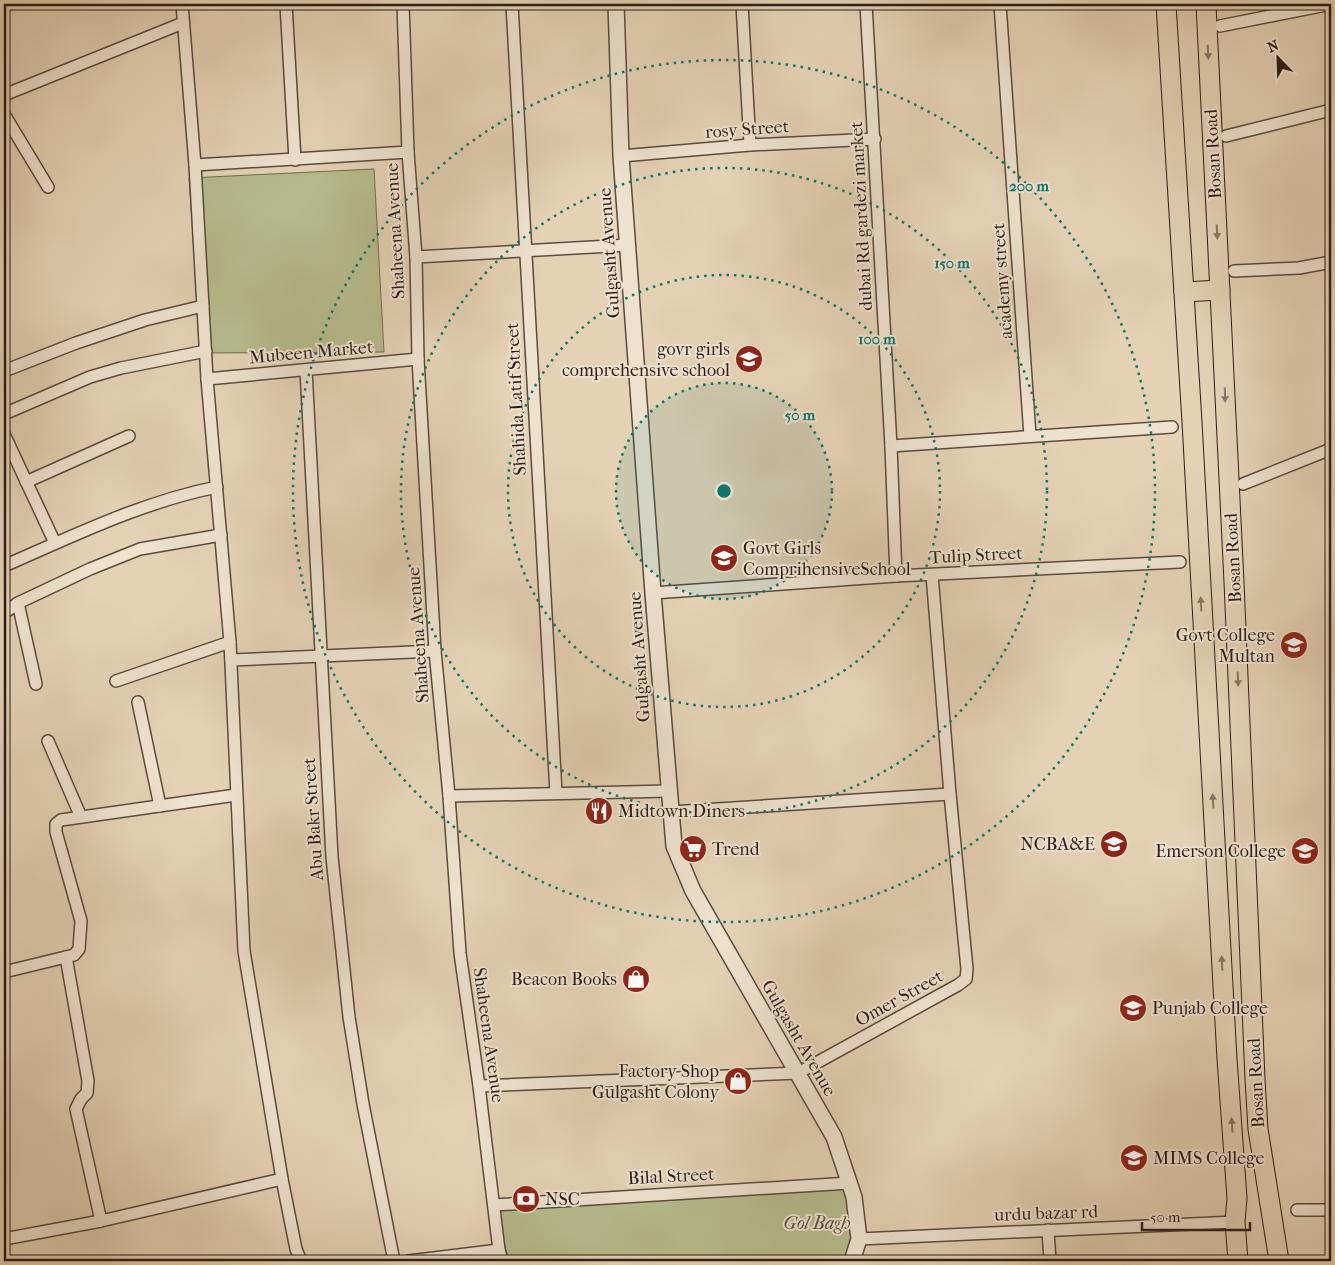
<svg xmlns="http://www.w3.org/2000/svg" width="1335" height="1265" font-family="'IM FELL French Canon',serif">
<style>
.green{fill:#b6bb8c;stroke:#706c52}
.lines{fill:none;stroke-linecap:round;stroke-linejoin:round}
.minor-casing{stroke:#5a4b40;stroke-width:14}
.tertiary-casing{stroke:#5a4b40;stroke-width:18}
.primary-casing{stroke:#2b1e19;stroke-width:21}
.minor{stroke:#eee2cf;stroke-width:11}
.tertiary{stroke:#eee2cf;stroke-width:15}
.primary{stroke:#e5d2b5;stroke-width:19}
.oneway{fill:#887867}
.ring{fill:none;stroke:#0f766e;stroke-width:2.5;stroke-dasharray:2.5 5}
.labels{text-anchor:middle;stroke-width:4;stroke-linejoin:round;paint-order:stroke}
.street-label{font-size:18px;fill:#2b1e19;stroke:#eee2cf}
.poi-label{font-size:18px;fill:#2b1e19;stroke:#eee2cf;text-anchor:end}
.park-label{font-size:18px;font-style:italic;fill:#554d3c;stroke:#eee2cf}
.centre{fill:#0f766e;stroke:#eee2cf;stroke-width:2.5}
.ring-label{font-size:15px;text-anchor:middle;font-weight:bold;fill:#0f766e;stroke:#eee2cf;stroke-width:4;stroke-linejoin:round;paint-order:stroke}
</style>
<rect width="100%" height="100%" fill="#e5d2b5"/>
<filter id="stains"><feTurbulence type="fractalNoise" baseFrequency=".004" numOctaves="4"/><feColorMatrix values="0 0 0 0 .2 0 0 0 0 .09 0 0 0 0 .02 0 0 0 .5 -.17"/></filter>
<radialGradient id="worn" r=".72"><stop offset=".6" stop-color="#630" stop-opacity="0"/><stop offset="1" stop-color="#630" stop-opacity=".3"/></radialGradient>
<g class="green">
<path d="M374,169L384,352L201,353L189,178Z"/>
<path d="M850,1183L853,1261H509L494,1205Z"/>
</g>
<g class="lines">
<g class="minor-casing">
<g id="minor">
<path d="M182,4L195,165L207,379L230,642L244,951L282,1179L296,1249L301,1261"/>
<path d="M286,4L295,160"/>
<path d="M403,4L408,152L416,257L418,359L435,651L449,796L460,953L479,1086L499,1250L502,1261"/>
<path d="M512,4L556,793"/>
<path d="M742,4L750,145"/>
<path d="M866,4L891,446L896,576"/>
<path d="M1000,4L1030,436"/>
<path d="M1220,26L1331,4"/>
<path d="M4,95L183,23"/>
<path d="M4,114L48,187"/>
<path d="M1226,136L1331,110"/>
<path d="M621,156L750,145L875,139"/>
<path d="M195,165L408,152"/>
<path d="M416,257L628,245"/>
<path d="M1234,271L1299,268L1331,262"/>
<path d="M306,370L332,857L349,1017L363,1104L394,1261"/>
<path d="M4,371L76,343L145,320L203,306"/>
<path d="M207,379L418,359"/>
<path d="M4,414L90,377L121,368L206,351"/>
<path d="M4,434L55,543"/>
<path d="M891,446L1172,427"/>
<path d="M26,482L129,436"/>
<path d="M1243,484L1331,449"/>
<path d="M4,566C73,536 142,502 217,487"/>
<path d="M653,593L896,576L1180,562"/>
<path d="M18,603L36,684"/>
<path d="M4,613L18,603L90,569L140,549L221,535"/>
<path d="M231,660L435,651"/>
<path d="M116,681L230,642"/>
<path d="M138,702L160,806"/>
<path d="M48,741L81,817"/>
<path d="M449,796L669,791"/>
<path d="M671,812L950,794"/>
<path d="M66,957L88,1081L87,1093L81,1099L76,1109L101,1221"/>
<path d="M4,972L74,955L79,949L81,921L56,832V824L61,820L236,795"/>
<path d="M479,1086L798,1073L958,985L966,979L967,969L950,794L932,575"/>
<path d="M494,1205L850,1183"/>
<path d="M1297,1210H1331"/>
<path d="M1048,1230L1050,1261"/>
<path d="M4,1239L101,1221L282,1179"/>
<path d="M859,1239L1235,1222"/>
<path d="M409,1261L499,1250"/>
</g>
</g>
<g class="tertiary-casing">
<path id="tertiary" d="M616,4L621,156L653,593L674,846L693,891L834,1137L854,1197L859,1239L852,1261"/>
</g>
<g class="primary-casing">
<g id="primary">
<path d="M1166,4L1192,422L1227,1059L1237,1198L1235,1222L1238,1261"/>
<path d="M1206,4L1234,582L1255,1079L1258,1129L1279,1261"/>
<path d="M1184,292L1220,290"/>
</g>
</g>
<use href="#minor" class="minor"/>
<use href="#tertiary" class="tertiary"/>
<use href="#primary" class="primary"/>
</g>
<defs><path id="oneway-solid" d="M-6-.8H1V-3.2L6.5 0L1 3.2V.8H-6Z" transform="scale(1.25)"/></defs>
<g class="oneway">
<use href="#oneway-solid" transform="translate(1208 52) rotate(87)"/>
<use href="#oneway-solid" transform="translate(1217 232) rotate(87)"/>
<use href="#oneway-solid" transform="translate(1225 395) rotate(88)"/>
<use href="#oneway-solid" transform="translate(1201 604) rotate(-93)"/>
<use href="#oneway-solid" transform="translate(1238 679) rotate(88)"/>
<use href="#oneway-solid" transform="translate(1213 801) rotate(-93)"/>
<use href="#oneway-solid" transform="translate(1222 963) rotate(-93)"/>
<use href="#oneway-solid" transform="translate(1232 1125) rotate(-94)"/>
</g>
<circle cx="724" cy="491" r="108" fill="#0f766e" fill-opacity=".12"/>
<g class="ring">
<circle cx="724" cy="491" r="108"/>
<circle cx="724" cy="491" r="216"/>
<circle cx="724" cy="491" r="323"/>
<circle cx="724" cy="491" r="431"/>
</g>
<defs>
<g id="university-disc" transform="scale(1.4375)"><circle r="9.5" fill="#8f2418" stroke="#eee2cf"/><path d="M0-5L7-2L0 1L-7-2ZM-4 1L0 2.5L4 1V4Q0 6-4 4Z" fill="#fff"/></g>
<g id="school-disc" transform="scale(1.4375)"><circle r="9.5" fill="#8f2418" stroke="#eee2cf"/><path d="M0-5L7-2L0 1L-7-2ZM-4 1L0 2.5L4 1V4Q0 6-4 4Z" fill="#fff"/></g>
<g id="restaurant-disc" transform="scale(1.4375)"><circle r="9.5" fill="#8f2418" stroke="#eee2cf"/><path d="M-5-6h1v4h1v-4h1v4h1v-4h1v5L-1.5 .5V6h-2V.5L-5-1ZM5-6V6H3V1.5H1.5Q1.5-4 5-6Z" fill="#fff"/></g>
<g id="supermarket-disc" transform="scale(1.4375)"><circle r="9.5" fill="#8f2418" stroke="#eee2cf"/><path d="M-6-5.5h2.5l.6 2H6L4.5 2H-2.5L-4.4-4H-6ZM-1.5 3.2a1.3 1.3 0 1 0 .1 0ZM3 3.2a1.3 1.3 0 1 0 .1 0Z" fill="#fff"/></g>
<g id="shop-disc" transform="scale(1.4375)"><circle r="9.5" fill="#8f2418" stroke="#eee2cf"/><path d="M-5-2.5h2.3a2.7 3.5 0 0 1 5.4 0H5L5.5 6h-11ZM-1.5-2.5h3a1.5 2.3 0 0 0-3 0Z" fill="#fff"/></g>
<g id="bank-disc" transform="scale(1.4375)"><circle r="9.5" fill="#8f2418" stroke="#eee2cf"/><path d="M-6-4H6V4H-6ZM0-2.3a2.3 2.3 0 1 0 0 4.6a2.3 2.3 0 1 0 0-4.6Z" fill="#fff"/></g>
</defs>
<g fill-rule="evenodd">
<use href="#university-disc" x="749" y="359"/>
<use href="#school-disc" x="724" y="558"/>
<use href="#school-disc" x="1294" y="645"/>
<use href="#restaurant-disc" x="599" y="811"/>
<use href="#university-disc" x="1114" y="844"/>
<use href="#supermarket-disc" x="693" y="849"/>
<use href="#university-disc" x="1305" y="851"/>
<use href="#shop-disc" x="636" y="979"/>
<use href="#school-disc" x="1133" y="1008"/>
<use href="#shop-disc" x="738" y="1081"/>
<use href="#school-disc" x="1134" y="1158"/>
<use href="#bank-disc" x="526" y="1199"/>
</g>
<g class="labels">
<g class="street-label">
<text transform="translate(747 129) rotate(-4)" y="6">rosy Street</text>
<text transform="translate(1213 154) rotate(-93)" y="6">Bosan Road</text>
<text transform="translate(861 216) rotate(-93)" y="6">dubai Rd gardezi market</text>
<text transform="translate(395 231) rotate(-93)" y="6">Shaheena Avenue</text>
<text transform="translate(609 253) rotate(-94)" y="6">Gulgasht Avenue</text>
<text transform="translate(1002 281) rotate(-94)" y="6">academy street</text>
<text transform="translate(311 352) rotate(-5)" y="6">Mubeen Market</text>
<text transform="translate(516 399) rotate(-93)" y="6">Shahida Latif Street</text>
<text transform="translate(976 555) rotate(-3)" y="6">Tulip Street</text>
<text transform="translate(1233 558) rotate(-93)" y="6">Bosan Road</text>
<text transform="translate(418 635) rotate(-94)" y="6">Shaheena Avenue</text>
<text transform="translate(639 657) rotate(-94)" y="6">Gulgasht Avenue</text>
<text transform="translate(313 819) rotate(-94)" y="6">Abu Bakr Street</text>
<text transform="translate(899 998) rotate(-29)" y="6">Omer Street</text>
<text transform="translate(489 1035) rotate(82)" y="6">Shaheena Avenue</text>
<text transform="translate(799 1038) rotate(60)" y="6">Gulgasht Avenue</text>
<text transform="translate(1256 1083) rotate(-93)" y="6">Bosan Road</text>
<text transform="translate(671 1176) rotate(-3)" y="6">Bilal Street</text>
<text transform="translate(1046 1213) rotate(-2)" y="6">urdu bazar rd</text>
</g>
<g class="poi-label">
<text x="730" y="355">govr girls<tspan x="730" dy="21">comprehensive school</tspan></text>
<text x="743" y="554" text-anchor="start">Govt Girls<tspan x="743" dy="21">ComprihensiveSchool</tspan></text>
<text x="1275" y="641">Govt College<tspan x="1275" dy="21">Multan</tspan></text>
<text x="618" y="817" text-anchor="start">Midtown Diners</text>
<text x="1095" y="850">NCBA&amp;E</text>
<text x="712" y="855" text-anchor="start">Trend</text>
<text x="1286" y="857">Emerson College</text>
<text x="617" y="985">Beacon Books</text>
<text x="1152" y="1014" text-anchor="start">Punjab College</text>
<text x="719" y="1077">Factory Shop<tspan x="719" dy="21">Gulgasht Colony</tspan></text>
<text x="1153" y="1164" text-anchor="start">MIMS College</text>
<text x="545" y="1205" text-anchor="start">NSC</text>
</g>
<g class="park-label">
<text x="817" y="1229">Gol Bagh</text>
</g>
</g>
<circle cx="724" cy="491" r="8" class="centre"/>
<g class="ring-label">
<text x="1029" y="191">200 m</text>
<text x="952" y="268">150 m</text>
<text x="877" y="344">100 m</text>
<text x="800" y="420">50 m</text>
</g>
<rect width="1335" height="1265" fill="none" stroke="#e5d2b5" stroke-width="20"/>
<rect x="5" y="5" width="1325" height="1255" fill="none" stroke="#2b1e19" stroke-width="2.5"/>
<rect x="10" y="10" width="1315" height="1245" fill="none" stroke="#2b1e19"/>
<g transform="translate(1278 58) rotate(337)" stroke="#eee2cf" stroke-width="4" paint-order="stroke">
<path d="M0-4L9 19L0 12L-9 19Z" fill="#2b1e19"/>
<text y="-8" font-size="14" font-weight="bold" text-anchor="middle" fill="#2b1e19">N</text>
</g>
<path d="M1142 1222v8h108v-8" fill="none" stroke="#2b1e19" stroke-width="2.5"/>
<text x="1150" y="1222" font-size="15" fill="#2b1e19" stroke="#eee2cf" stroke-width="4" paint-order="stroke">50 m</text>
<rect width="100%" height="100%" filter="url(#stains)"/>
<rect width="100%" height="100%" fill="url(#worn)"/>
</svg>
